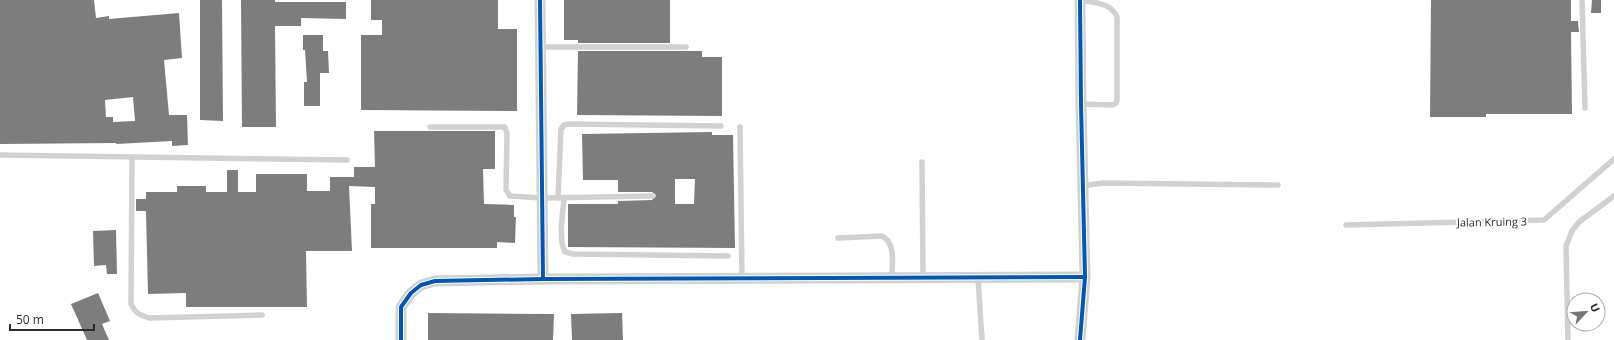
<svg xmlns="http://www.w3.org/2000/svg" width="1614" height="340" font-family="'Open Sans',sans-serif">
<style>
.building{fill:#7d7d7d;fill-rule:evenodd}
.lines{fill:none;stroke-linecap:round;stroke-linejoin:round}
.service{stroke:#d1d1d1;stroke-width:5.5}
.minor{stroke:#d1d1d1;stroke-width:11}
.cycleway-casing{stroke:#fff;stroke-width:6}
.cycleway{stroke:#0057b8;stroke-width:4}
.labels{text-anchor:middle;stroke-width:4;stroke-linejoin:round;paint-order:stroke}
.street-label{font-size:11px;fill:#2c2c2c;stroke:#fff}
</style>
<rect width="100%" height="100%" fill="#fff"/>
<g class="building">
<path d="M0,0H94L96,18L109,16V19L179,13L182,58L164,60L169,115H187L188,145L172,146V141L116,144V143L0,144ZM133,97L135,121L113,122V117H106L105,100Z"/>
<path d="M200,0H222L223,121L200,120Z"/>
<path d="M241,0H275V2H346V19L301,18V26H275L276,127H242Z"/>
<path d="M371,0H498V29H517V111L361,110V35H382V20H371Z"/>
<path d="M564,0H670V43H578V40H564Z"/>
<path d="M1431,0H1571V21H1578L1579,32H1571L1572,114H1486V117H1430Z"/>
<path d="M1592,0H1601V13H1591Z"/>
<path d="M303,35H323V51H328L329,73H320V106H304V82H307L305,50H303Z"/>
<path d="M578,51H702V57H722V116L577,115Z"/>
<path d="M374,131H495V169H483L484,204L514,205V217H516L515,243L497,242V248H371V204H375V187L349,186L352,251H306L307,307H186V293L148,294L146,211H136V199H146V192H177V186H206V192H227V170H238V192H256V174H307V191H330V177H354V167H375Z"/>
<path d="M712,132V135H733L735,248L568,247V204H618V201L652,200L656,196L655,194L652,192H618V180H583L582,134ZM675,179H695L694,204H675Z"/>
<path d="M116,230L117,274H107L106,265L94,266L93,231Z"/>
<path d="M98,293L110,321L102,324L109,340H87L71,304Z"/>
<path d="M428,313L554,314L553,340H428Z"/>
<path d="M622,313L623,340H572L571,314Z"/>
</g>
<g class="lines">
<g class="service">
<path d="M1080,0C1094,3 1111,2 1117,17V100L1116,103L1113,105L1081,104"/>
<path d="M1582,0L1585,108"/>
<path d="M541,47H686"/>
<path d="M430,127H505L507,133L506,190L510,196L542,198L652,196"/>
<path d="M740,127L742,278"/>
<path d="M0,155L347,160"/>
<path d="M132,158L131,304C135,313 140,315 149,318L262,315"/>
<path d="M922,162L923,278"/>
<path d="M1083,186L1102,183L1278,185"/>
<path d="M558,198L561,129L564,125L568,124L721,126"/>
<path d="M564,198C563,212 558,240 565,252L573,254L728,256"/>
<path d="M1346,225L1544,220L1614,159"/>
<path d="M838,238L882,236C896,243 892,264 892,278"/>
<path d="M978,278L982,340"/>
<path d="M1568,340L1566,246L1572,231L1579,222L1614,196"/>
</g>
<g class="minor">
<path d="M540,0L543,279"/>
<path d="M1080,0L1081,104L1085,277L1080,340"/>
<path d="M401,340V307L411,293L421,285L435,281L543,279L1085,277"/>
</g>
<g class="cycleway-casing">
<g id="cycleway">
<path d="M540,0L543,279"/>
<path d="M1080,0L1081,104L1085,277L1080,340"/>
<path d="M401,340V307L411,293L421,285L435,281L543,279L1085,277"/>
</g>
</g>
<use href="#cycleway" class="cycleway"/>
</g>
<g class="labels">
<g class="street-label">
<text transform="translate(1492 222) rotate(-1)" y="4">Jalan Kruing 3</text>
</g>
</g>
<g transform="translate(1586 312) rotate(64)"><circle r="19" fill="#ffffff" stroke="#ababab"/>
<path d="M0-3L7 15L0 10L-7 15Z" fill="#767676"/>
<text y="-6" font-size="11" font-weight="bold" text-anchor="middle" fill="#2c2c2c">U</text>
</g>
<path d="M10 324v6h84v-6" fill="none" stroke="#2c2c2c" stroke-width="2"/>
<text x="16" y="324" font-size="12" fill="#2c2c2c" stroke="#ffffff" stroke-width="3" paint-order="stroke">50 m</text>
</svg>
